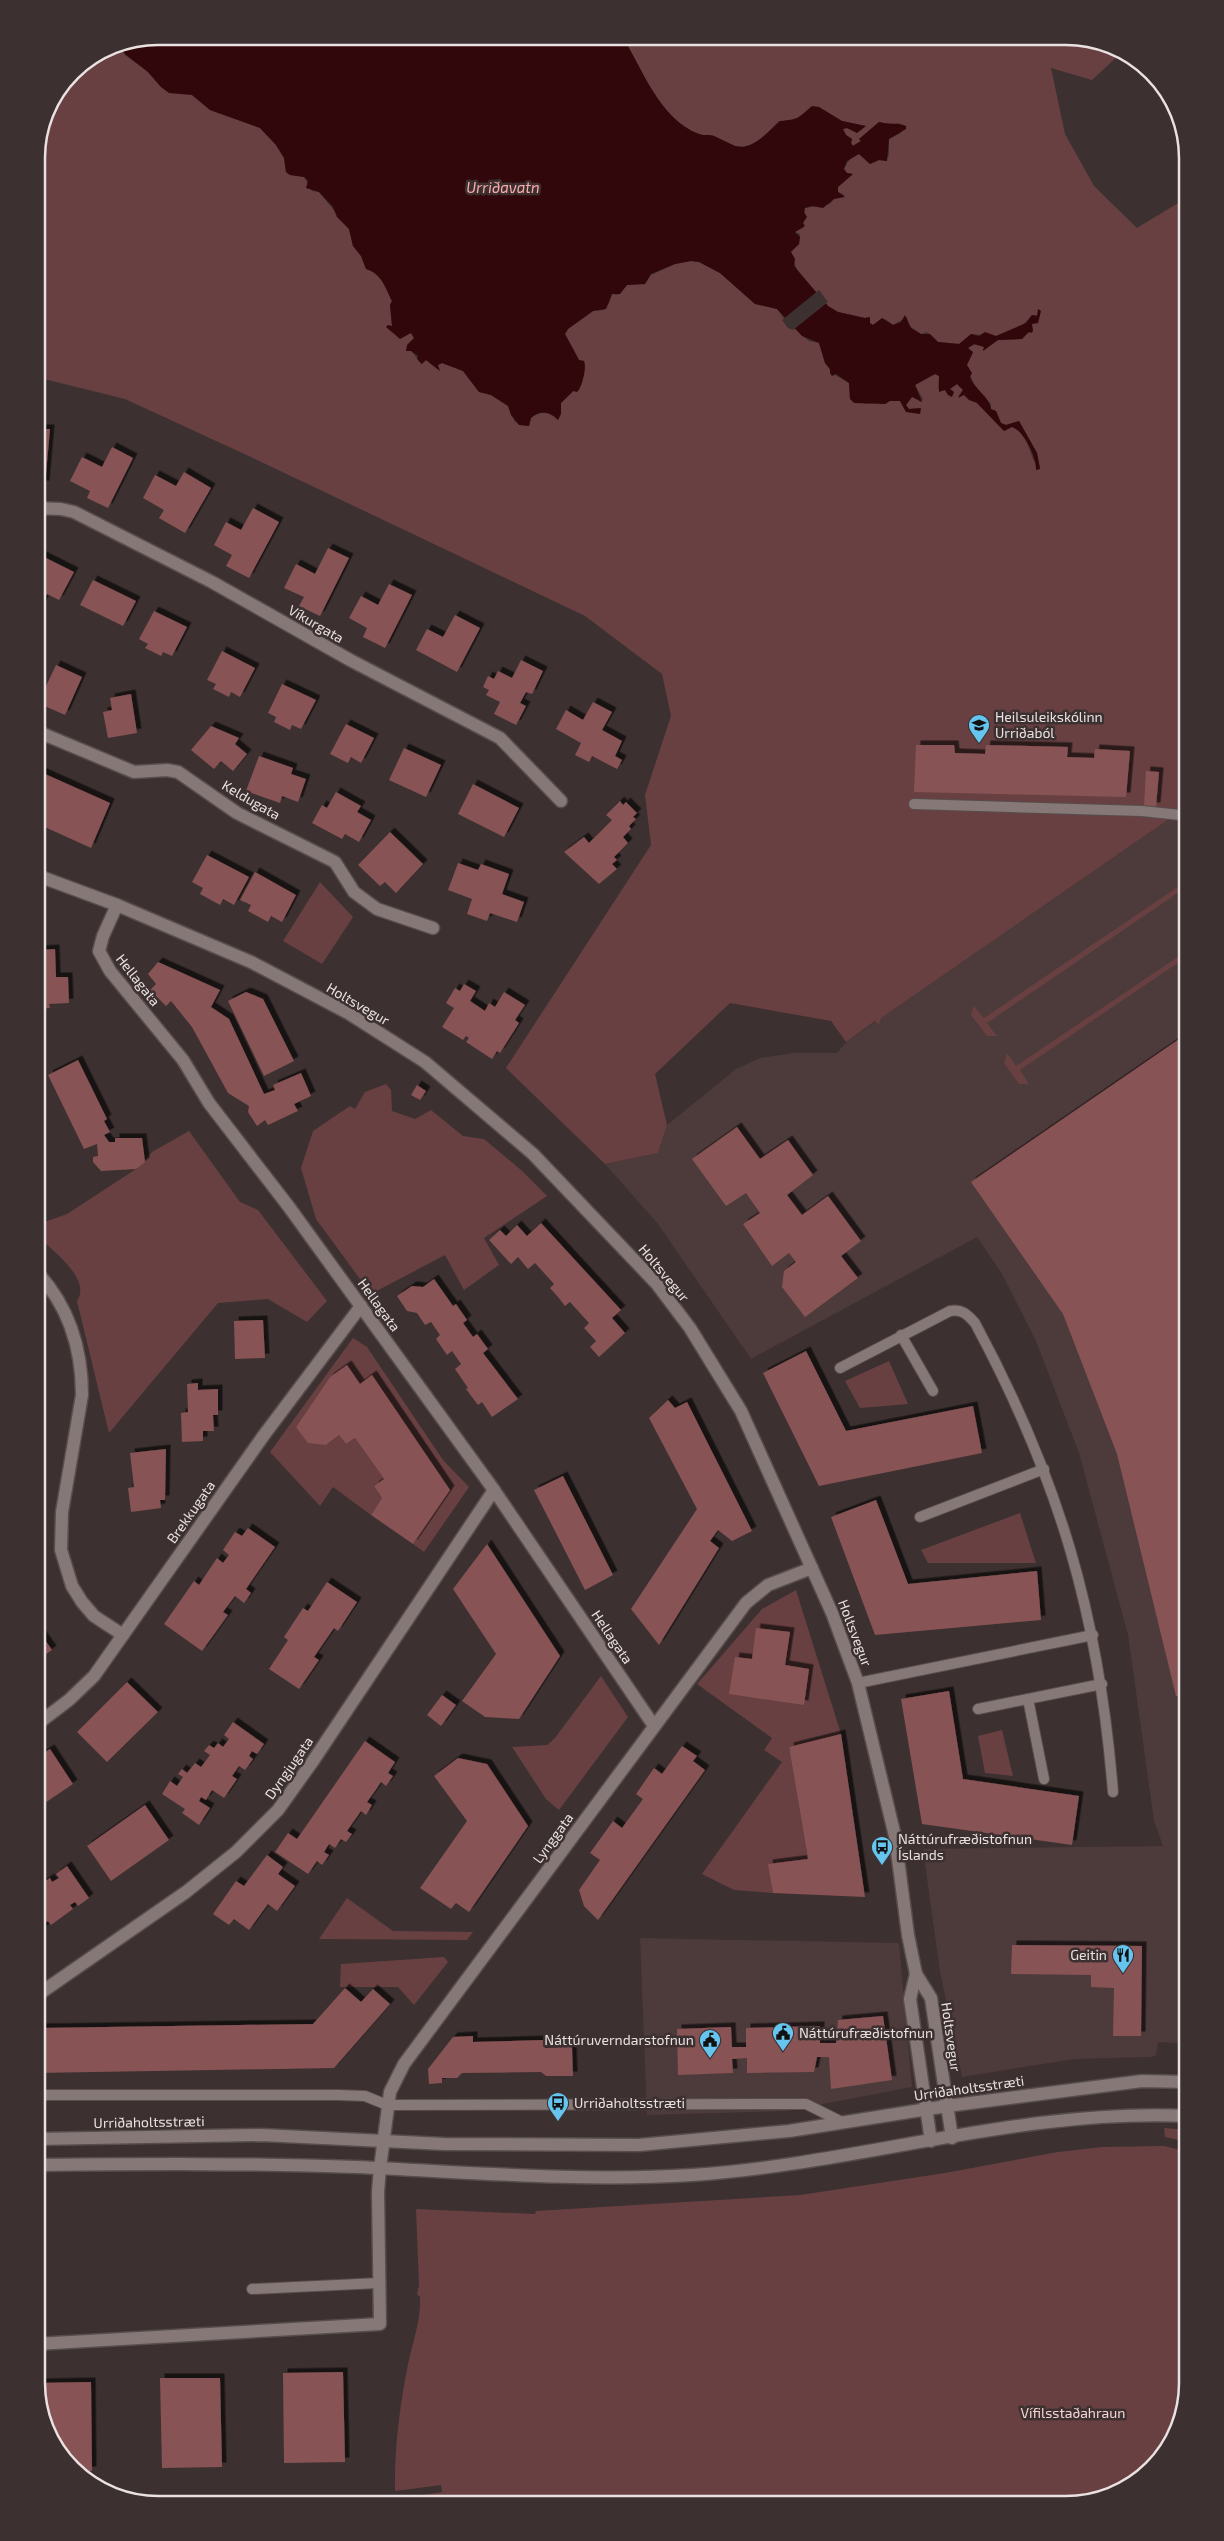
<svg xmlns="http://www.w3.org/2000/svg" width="1224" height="2541" font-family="'Exo 2',sans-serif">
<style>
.built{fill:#4d3a3a}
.green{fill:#684041}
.water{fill:#32070b}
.pier{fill:#3c3030}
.building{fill:#875354;filter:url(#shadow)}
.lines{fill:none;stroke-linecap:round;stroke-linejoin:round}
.service-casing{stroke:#574d4d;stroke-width:12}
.minor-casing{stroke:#574d4d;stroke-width:15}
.tertiary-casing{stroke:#574d4d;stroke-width:15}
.service{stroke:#867877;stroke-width:10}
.minor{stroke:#867877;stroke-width:12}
.tertiary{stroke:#867877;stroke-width:12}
.labels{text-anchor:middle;stroke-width:5;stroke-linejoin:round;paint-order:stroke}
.street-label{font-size:14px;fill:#eae2e2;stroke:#3c3030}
.poi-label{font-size:14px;fill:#eae2e2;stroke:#3c3030;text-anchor:start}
.park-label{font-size:14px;fill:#f8d5d4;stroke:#3c3030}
.water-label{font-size:15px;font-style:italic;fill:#ffabab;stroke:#3c3030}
.rim{fill:none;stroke:#eae2e2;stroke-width:2.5}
</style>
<defs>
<filter id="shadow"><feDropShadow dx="4.5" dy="-4.5" stdDeviation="0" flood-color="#0009"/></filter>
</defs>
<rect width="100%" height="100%" fill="#3c3030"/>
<g class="built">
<path d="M1188,806V2044L1158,2042L1156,2056L1150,2057L1074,2059L962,2077L940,1972L923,1849L1163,1846L1154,1821L1128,1635L1079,1453L1036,1341L1002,1274L977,1237L751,1359L658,1224L605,1164L658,1153L667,1125L736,1069L760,1058L793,1053H837L846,1042Z"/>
<path d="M640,1938L899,1943L912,2087L787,2111L647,2115Z"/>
</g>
<g class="green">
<path d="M622,36L1074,37L1120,54L1092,80L1051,68L1065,134L1094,186L1137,228L1188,197V806L881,1018L879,1025L875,1021L846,1042L831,1021L730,1003L655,1074L667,1125L658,1153L605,1164L506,1068L651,845L645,795L671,716L662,674L585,616L253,458L125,399L36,377V151L46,111L72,72L112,45L118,44L125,55L148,72L161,87L192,95L210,110L260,128L276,145L284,158L286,172L290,175L304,177L312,191L319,192L349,229L353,246L361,256L366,269C382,274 385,287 392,301L390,305L392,326L387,327L411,333L414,338L407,345L421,364L426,360L437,369L438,365L442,363L463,371L479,392L491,395L508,406L515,422L529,426L531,418C540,411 550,411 558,420L561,403L580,385L584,361L579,360L565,334L568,329L593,311L603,310L609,303L612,294L617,295L627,285L645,284L651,275L675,264L691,261L699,262L720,273L755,304L777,309L785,320L809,341L819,343L825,363L833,374L849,383L850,399L866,404L875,402L885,404L890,400L900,401L906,412L921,408L909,409L906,405L912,397H917L920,402L923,399L915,385L935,374L939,376L938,389L945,390L948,395L952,391L950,389L957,384L963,390L958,396L964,395L977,403L1004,431L1012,427C1030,433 1029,461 1040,468L1037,453L1019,421L1006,425L1001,423L996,411L991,409V404L976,389L966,365L972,355L968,348C974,344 978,343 984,347L983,350L998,340L1022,339L1026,333L1033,331L1031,324L1040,315H1032L1022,326L996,336L971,334L960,344L938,342L927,332L921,334L908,325L907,317L893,325L885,319L872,325L870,324L869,317L865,318L838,312L828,306L799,274L790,252L799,244L800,234L795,232L803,228L805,208L830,204L834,199L845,195L838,192V187L853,174L847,173L844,169C848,161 851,157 859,154L870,164L879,160L885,161L889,155V139L901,133L899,123L892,125L879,122L859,140L861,141L852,146L851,143L852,139L846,135L843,129L847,128L857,133L865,126L842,121L819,107C811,110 798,120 793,121C788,122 784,121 779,121C768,132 752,151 735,146C728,143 721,139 714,136C709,134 704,136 699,134C660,120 642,69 622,36Z"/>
<path d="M1188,880V886L987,1023L997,1036H987L971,1015L974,1006L984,1018Z"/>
<path d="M320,882L353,917L322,964L283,941Z"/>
<path d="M1188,950V956L1020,1070L1029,1084H1019L1004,1063L1007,1053L1016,1066Z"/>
<path d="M386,1084L391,1090L392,1111L415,1119L431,1110L463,1136L484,1139L521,1170L547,1196L484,1238L499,1265L464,1290L445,1255L371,1294L316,1219L301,1168L313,1131L350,1106L355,1109L365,1092Z"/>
<path d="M189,1131L240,1202L258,1210L327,1301L307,1322L268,1299L218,1303L109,1433L77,1301C92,1279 52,1250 36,1235V1225L67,1214L136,1169L152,1152Z"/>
<path d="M353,1338L367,1347L443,1460L469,1487L424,1552L413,1544L450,1490L372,1376L360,1384L347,1365L330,1377L296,1427L326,1445L339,1435L346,1444L355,1438L384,1479L374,1486L382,1498L371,1515L333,1487L320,1506L270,1452Z"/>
<path d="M889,1361L908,1404L860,1408L845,1381Z"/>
<path d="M1020,1513L1036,1563H928L921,1550Z"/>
<path d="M796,1590L841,1734L789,1747L808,1859L769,1864L773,1893L734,1890L702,1874L782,1762L764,1750L772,1738L697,1684L762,1609Z"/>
<path d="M601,1676L628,1717L559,1810L546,1799L512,1747L547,1745L555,1738Z"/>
<path d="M1002,1730L1013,1776L985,1773L978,1736Z"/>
<path d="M347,1898L393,1931L473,1932L467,1940L319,1939Z"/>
<path d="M444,1957L448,1962L414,2005L398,1987H340L341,1964Z"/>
<path d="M1164,2128L1188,2130V2142L1165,2137Z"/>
<path d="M1164,2146L1188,2152V2383L1167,2451L1112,2496L1066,2505H166L260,2497L424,2495L442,2492L441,2485L395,2491C394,2449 400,2405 408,2364C413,2341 421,2321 420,2297L417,2294L419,2285L416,2209L535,2214L536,2211L800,2195L945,2173L1058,2152L1102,2147Z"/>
</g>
<path class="water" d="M158,36H622C642,68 660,120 699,134C704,136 709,134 714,136C721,139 728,143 735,146C752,151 768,132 780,121C799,119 797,119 812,106L819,107L842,121L866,126L857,133L847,128L843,129L846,135L852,139L851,143L853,146L861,141L859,139L879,122C889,125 897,122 906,126V129L889,139L887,161L879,160L870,164L859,154L847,161L844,169L847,173L853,174L838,187V192L845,197L834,199L823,208L812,206L805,208L804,212L807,217L803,223L805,226L795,232L800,237L799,244L791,252L795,259L794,266L828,306L838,312L865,318L870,317V323L873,325L882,318L893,325L901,322L905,315L911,328L921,334H930L938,342L959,344L971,334L979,336L985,332L996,336L1026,323L1032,315L1037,316L1038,309L1041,311L1038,323L1032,324L1033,331L1031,333L1029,332L1022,339L998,340L983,351L984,347L974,344L968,348L973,352L967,365L972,373L970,377C975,390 990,397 991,409L996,411L1001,423L1006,425L1019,421L1037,453L1040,469L1036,470C1037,458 1024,431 1012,427L1004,431L977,403L969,400L964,395L958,398L963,390L957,384L950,389L954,392L952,397L948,395L945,390L939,392V376L935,374L915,385L922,402L912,397L906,405L909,409L921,408L920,414L906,412L900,401H890L885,404L854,403L850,399L849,383L836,374L832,376L830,373V369L825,363L819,343L802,336L777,309L755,304L720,273L699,262L691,261L675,264L651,274L645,284L627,285L620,294H612L606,309L593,311L568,329L565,334L579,360L584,361C587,367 582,388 577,392L573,391L561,403V414L558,420C550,411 540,410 531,418L529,426L519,425L511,415L508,406L491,395L479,392L463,371L442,363L438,365L440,371L426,360L422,364L417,359L418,356L411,351H406L407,345L414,338L411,333L400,339L386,327L388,325L392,326L390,305L392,301C385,287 382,274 366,269L361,256L353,246L349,229L337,217L333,207L319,192L306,188L308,181L304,177L290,175L286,172L284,158L276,145L260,128L210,110L192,95L169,93L161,87L148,72L125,54L118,44Z"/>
<path class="pier" d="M819,290L828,302L793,330L788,328L782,320Z"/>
<g class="building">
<path d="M36,429H50L45,485H36Z"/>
<path d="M112,447L133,458L108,508L87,498L90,491L70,481L82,457L102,467Z"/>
<path d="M184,472L211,488L185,533L159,518L164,510L143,498L155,475L176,486Z"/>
<path d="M253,508L279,522L249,578L226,566L232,555L214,545L226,522L241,530Z"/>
<path d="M328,548L349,558L320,616L299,606L304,597L284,588L296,564L315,574Z"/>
<path d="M36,553L74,572L59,600L47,594L40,608L36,606Z"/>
<path d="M93,580L136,601L123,626L80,605Z"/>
<path d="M389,584L412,595L385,648L363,637L367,628L349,618L361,596L378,605Z"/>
<path d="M154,611L187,627L172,656L163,652L161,656L145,648L148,644L139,639Z"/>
<path d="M455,615L480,628L457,672L416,650L427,629L443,637Z"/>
<path d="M222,651L255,668L240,697L231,692L229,697L213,689L216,684L207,680Z"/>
<path d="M521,660L543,671L532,694L526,692L520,703L526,706L516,725L494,714L500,702L486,695L489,690L483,687L488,676L494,679L498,671L512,678Z"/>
<path d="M56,665L82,677L65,715L38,703Z"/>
<path d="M282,684L316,700L301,729L292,725L290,730L274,722L276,717L268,713Z"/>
<path d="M131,694L137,733L108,738L103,712L112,710L110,698Z"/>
<path d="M593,702L612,712L602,730L622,741L615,756L622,760L617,769L592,756L589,762L575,755L581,743L556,729L566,710L583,720Z"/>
<path d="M346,724L374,738L361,763L351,757L348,763L330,754Z"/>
<path d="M211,726L239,738L235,744L247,754L233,771L221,761L214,769L191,750Z"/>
<path d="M916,745H954L955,753L985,754L986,745L1068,747L1067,757L1094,758L1095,749L1130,751L1126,797L914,792Z"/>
<path d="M404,748L441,765L426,797L389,780Z"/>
<path d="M259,756L293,768L291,774L306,779L298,802L282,796L280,803L246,791Z"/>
<path d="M36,770L110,803L91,848L36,823Z"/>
<path d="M1146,771L1159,772L1156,807L1144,806Z"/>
<path d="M473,784L519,808L504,837L458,814Z"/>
<path d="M336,792L361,806L357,812L371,820L359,842L345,834L342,839L312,823L322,805L327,808Z"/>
<path d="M620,801L623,805L626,802L637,813L633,817L636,819L629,826L631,829L623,837L628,843L614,857L617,860L612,864L617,869L599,884L564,852L584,837L589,843L612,820L606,815Z"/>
<path d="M390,832L423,864L396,893L385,882L380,886L358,865Z"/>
<path d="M207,855L249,877L234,905L223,899L220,905L200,894L203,888L192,882Z"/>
<path d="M458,863L478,870L481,864L509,874L502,894L524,902L517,922L490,913L487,921L467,914L472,899L448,890Z"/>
<path d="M255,872L296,895L282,922L271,916L268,922L248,911L251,905L240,900Z"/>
<path d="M36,920H39L40,950L55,949L56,977H68L69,1003L49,1004L50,1008L36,1009Z"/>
<path d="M158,962L220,990L211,1007L229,1019L264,1094L275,1090L273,1085L301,1073L311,1096L294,1104L298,1111L268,1125L265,1120L257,1126L248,1112L249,1106L228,1093L192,1027L171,1001L166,1006L150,990L156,984L148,974Z"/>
<path d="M464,984L476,991L470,1001L485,1011L489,1003L495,1007L504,992L525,1005L515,1020L519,1023L500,1053L497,1051L492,1059L466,1042L469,1038L466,1036L463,1040L442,1027L454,1008L446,1003L455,988L460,991Z"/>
<path d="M246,992L263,999L294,1061L264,1076L228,1001Z"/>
<path d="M1188,1033V1695L1176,1696L1117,1454L1063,1314L971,1182Z"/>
<path d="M78,1060L107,1119L104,1121L110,1132L104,1135L109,1142H115V1138H142L145,1162L136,1169L101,1171L93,1162V1157L98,1156L97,1144L84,1149L48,1075Z"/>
<path d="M417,1085L426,1091L420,1100L411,1095Z"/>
<path d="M737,1127L760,1159L788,1140L813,1175L787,1195L802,1215L828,1196L861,1241L841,1256L858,1278L805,1317L782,1287L784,1271L796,1262L789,1253L772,1266L743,1224L760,1213L746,1193L726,1206L692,1159Z"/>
<path d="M541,1223L621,1310L612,1318L625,1333L599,1357L590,1347L596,1341L584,1328L589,1323L570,1302L565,1306L558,1297L550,1288L554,1284L535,1263L528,1269L518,1257L511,1264L489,1240L500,1230L506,1236L517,1225L527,1236Z"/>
<path d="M434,1279L453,1306L456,1304L467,1320L463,1323L473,1337L477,1334L488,1349L483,1353L518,1399L492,1417L482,1402L478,1405L466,1389L468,1388L455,1369L461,1364L452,1351L447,1355L436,1339L440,1335L431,1322L425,1325L417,1313L407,1311L397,1296L412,1286L423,1287Z"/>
<path d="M263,1320L265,1358L235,1359L234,1321Z"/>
<path d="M806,1351L846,1431L973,1406L982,1453L819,1486L763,1373Z"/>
<path d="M347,1365L360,1384L372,1375L450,1490L413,1544L371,1515L382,1498L374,1486L384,1479L355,1438L346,1444L339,1435L326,1445L308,1443L296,1427L330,1377Z"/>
<path d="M198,1383V1390L218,1389V1415H213L214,1431H203V1441L182,1442L181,1413L188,1412L187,1384Z"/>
<path d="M668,1400L675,1408L687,1402L752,1531L732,1541L718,1530L710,1541L719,1548L659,1645L631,1609L697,1509L649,1418Z"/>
<path d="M166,1449L165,1500H160L161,1508L131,1512L128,1488L134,1487L130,1453Z"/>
<path d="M563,1476L613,1575L585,1590L534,1490Z"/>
<path d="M876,1500L908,1584L1037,1571L1041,1620L875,1635L831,1517Z"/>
<path d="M248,1528L275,1547L246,1589L251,1593L244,1603L235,1596L223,1612L228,1615L202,1651L164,1624L194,1581L199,1585L217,1558L223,1563L229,1555L223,1550L235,1532L242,1536Z"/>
<path d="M487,1544L560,1656L519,1719L485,1717L462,1701L496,1654L453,1589Z"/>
<path d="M327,1582L357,1602L338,1631L334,1628L314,1657L319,1660L299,1689L269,1669L288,1640L284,1637L303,1608L308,1611Z"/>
<path d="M36,1627L52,1650L36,1661Z"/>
<path d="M756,1628L790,1632L785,1665L809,1669L804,1705L729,1694L735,1657L752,1659Z"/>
<path d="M127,1682L158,1712L107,1762L77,1732Z"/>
<path d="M949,1691L963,1779L1079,1796L1072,1845L922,1824L901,1699Z"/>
<path d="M442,1695L456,1705L441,1726L427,1715Z"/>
<path d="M233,1722L264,1744L257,1754L252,1751L249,1756L253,1759L245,1770L239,1766L232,1776L237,1779L224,1798L212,1790L206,1800L201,1797L199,1801L210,1808L199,1825L182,1813L185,1809L162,1794L170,1781L177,1786L183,1777L178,1774L182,1769L187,1773L195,1763L201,1767L210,1755L204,1751L209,1745L214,1748L218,1743L223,1747L229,1739L224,1735Z"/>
<path d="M841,1734L865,1897L773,1893L768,1864L808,1859L789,1747Z"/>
<path d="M365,1741L395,1762L388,1773L393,1776L386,1786L381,1782L375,1791L367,1802L372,1805L366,1815L361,1811L347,1831L352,1834L346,1842L341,1839L335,1848L329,1844L324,1852L329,1855L322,1865L317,1861L308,1874L275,1852L288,1833L297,1839Z"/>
<path d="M682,1746L697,1756L693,1761L705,1770L598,1920L584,1906L579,1890L600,1860L590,1853L613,1821L622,1828L643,1799L636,1794L654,1768L662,1774Z"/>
<path d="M50,1749L73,1784L36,1809V1758Z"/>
<path d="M458,1758L487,1764L528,1826L469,1912L456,1903L451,1909L420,1888L467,1821L434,1776Z"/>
<path d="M145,1805L169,1840L111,1881L87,1846Z"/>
<path d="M267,1855L283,1867L278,1874L295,1886L277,1911L268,1904L249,1930L234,1919L229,1925L213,1914L236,1881L244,1886Z"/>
<path d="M67,1866L89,1898L78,1906L75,1902L70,1905L73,1909L51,1925L48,1921L43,1924L45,1928L36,1935V1887L50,1878L52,1882L59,1878L56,1874Z"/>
<path d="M1186,1938H1188V2028L1180,2027Z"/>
<path d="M1012,1945L1142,1946L1141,2036H1113L1114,1988L1091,1987V1975L1011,1974Z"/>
<path d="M345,1988L361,2002L373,1989L390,2004L334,2068L36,2073V2048H40V2028L313,2024Z"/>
<path d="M883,2016L892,2080L831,2089L829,2057H817L814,2072L747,2073V2058L732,2059L733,2073L678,2075L677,2029L731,2027L732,2047H746V2028L820,2026V2043H836L838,2020Z"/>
<path d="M473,2036V2042L544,2040L545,2048L572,2047L573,2076H546L541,2072L462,2073L457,2078H442V2083L429,2084L428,2069L453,2037Z"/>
<path d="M343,2372L345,2462L284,2463L283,2373Z"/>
<path d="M160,2378H220L222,2467L162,2468Z"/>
<path d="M91,2382L92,2471H78L45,2429L36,2383Z"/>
</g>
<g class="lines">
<g class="service-casing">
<g id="service">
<path d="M914,804L1142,811L1180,815L1188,821"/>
<path d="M901,1335L933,1391"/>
<path d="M840,1368L950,1311C962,1309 967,1314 975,1323C1059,1479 1099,1616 1113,1792"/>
<path d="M920,1517L1044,1469"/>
<path d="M858,1683L1093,1635"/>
<path d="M1028,1699L1044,1779"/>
<path d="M978,1709L1102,1684"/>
<path d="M36,2095H338L365,2096L387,2105L806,2104L844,2123"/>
<path d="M252,2289L379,2283"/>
</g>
</g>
<g class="minor-casing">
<g id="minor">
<path d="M36,508L61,509L74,512L212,582L350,660L500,738L561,801"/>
<path d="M36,731L134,772L167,770L178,772L237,813L335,862L354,892L377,909L433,928"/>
<path d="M117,905L103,936L99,951L110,971L183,1060L209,1103L289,1207L494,1490L654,1726"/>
<path d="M36,1271C69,1306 82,1348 82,1395L62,1512L61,1550L72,1586L82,1602L94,1616L123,1635"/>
<path d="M36,1725L69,1700L94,1676L264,1435L361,1306"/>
<path d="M36,1996L186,1892L236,1852L278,1810L313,1761L494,1490"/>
<path d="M36,2344L380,2324L378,2192L380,2168L390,2092L404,2064L746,1603L768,1585L812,1568"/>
</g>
</g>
<g class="tertiary-casing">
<g id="tertiary">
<path d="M36,875L117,905L251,962L348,1013L425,1062L533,1154L656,1283L690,1328L741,1411L832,1613L858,1683L895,1836L908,1935L916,1974L931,1998L952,2138"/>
<path d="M916,1974L910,1999L931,2141"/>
<path d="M36,2139L262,2135L444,2144L639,2145L789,2131L947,2106L1142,2081L1188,2082"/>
<path d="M36,2165C143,2164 249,2163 356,2167C468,2172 580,2182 692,2175C858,2164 1021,2108 1188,2116"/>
</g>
</g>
<use href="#service" class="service"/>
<use href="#minor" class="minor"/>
<use href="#tertiary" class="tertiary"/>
</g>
<defs>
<g id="school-pin" transform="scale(1.125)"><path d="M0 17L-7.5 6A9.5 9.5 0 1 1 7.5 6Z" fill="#65c5ee" stroke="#3c3030"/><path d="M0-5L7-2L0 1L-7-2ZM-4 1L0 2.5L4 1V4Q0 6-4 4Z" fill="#111"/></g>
<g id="bus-pin" transform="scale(1.125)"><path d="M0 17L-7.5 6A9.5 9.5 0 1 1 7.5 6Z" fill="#65c5ee" stroke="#3c3030"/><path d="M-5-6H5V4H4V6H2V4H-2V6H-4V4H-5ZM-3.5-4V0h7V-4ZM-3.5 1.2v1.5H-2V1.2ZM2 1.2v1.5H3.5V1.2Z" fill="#111"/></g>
<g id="restaurant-pin" transform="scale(1.125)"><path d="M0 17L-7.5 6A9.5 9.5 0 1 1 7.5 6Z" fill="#65c5ee" stroke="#3c3030"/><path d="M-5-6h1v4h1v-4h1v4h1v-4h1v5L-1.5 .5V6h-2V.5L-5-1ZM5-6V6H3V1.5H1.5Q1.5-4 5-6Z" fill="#111"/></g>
<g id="civic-pin" transform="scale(1.125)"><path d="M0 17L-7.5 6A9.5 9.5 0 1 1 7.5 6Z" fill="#65c5ee" stroke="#3c3030"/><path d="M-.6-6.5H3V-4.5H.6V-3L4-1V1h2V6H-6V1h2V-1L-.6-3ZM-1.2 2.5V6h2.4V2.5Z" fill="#111"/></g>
</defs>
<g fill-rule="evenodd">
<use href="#school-pin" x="979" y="725"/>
<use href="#bus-pin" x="882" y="1847"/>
<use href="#restaurant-pin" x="1123" y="1955"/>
<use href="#civic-pin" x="783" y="2033"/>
<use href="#civic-pin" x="710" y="2040"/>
<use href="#bus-pin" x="558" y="2103"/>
</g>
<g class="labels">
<g class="street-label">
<text transform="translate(316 624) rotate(30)" y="5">Víkurgata</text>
<text transform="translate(251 800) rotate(30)" y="5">Keldugata</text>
<text transform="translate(138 980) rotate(52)" y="5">Hellagata</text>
<text transform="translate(358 1004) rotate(30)" y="5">Holtsvegur</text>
<text transform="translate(664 1273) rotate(50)" y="5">Holtsvegur</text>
<text transform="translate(379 1305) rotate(54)" y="5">Hellagata</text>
<text transform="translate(191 1512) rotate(-55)" y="5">Brekkugata</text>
<text transform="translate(855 1633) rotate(69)" y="5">Holtsvegur</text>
<text transform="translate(612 1637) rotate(56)" y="5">Hellagata</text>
<text transform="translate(289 1768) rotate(-55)" y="5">Dyngjugata</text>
<text transform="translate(553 1838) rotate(-54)" y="5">Lynggata</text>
<text transform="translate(951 2037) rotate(82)" y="5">Holtsvegur</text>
<text transform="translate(969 2088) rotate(-8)" y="5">Urriðaholtsstræti</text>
<text transform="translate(149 2122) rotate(-1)" y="5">Urriðaholtsstræti</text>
</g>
<g class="poi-label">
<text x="995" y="722">Heilsuleikskólinn<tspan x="995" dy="16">Urriðaból</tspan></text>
<text x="898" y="1844">Náttúrufræðistofnun<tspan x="898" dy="16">Íslands</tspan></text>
<text x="1107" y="1960" text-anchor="end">Geitin</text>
<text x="799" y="2038">Náttúrufræðistofnun</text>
<text x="694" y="2045" text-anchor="end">Náttúruverndarstofnun</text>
<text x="574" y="2108">Urriðaholtsstræti</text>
</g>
<g class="park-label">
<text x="1073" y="2418">Vífilsstaðahraun</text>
</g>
<g class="water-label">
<text x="503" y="193">Urriðavatn</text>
</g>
</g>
<path d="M0 0H1224V2541H0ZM158 45H1066A113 113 0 0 1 1179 158V2383A113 113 0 0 1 1066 2496H158A113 113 0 0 1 45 2383V158A113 113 0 0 1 158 45Z" fill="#3c3030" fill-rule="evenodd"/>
<path class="rim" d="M158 45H1066A113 113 0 0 1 1179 158V2383A113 113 0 0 1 1066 2496H158A113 113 0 0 1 45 2383V158A113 113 0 0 1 158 45Z"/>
</svg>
